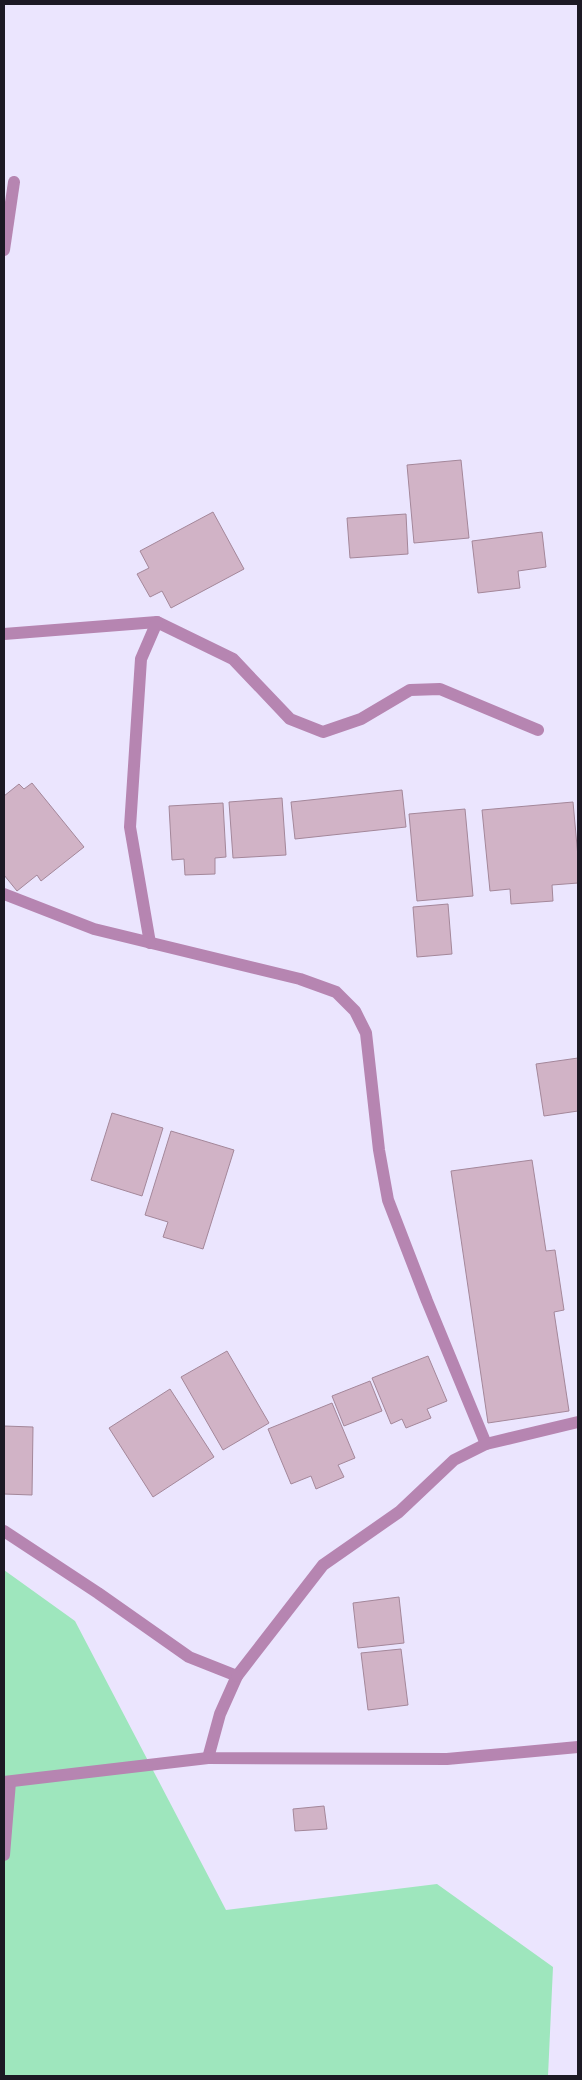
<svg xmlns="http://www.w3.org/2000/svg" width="582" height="2080" font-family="'Source Serif 4',serif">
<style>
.green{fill:#9ee6bd}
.building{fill:#d1b3c6;stroke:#a4879a}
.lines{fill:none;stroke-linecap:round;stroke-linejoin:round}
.lane{stroke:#b685b1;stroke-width:12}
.street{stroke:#b685b1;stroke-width:12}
</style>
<rect width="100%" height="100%" fill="#ebe5fe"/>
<path class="green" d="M4,1570L75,1621L226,1910L437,1884L553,1967L548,2076H4Z"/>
<g class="building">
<path d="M461,460L469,538L414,543L407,465Z"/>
<path d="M213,512L244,569L171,608L162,591L150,597L137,574L149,568L140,551Z"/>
<path d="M406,514L408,554L350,558L347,518Z"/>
<path d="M542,532L546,567L518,571L520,588L478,593L472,541Z"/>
<path d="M32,783L84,847L41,881L37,875L17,891L4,875V796L19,784L24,789Z"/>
<path d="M402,790L406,827L295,839L291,802Z"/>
<path d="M282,798L286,855L233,858L229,802Z"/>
<path d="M573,802L578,857V883L552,885L553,901L511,904L510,889L490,891L482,810Z"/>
<path d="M223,803L226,857L215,858V874L185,875L184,859L172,860L169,806Z"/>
<path d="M465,809L473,896L417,901L409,814Z"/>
<path d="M448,904L452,954L417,957L413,907Z"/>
<path d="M578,1058V1111L544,1116L536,1064Z"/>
<path d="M112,1113L163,1128L142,1196L91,1180Z"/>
<path d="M171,1131L234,1150L203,1249L163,1237L168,1222L145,1215Z"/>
<path d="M532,1160L546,1251L555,1250L564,1310L554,1312L569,1411L488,1423L451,1171Z"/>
<path d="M227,1351L269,1423L223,1450L181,1377Z"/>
<path d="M428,1356L447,1401L427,1409L431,1418L406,1428L402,1419L391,1424L372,1378Z"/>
<path d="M370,1381L382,1411L344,1426L332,1396Z"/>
<path d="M170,1389L214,1457L153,1497L109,1428Z"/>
<path d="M332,1403L355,1458L338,1465L344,1477L316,1489L311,1476L291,1484L268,1429Z"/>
<path d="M4,1426L33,1427L32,1495L4,1494Z"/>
<path d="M399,1597L404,1643L358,1648L353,1603Z"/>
<path d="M401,1649L408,1705L368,1710L361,1653Z"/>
<path d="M324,1806L327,1829L295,1831L293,1809Z"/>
</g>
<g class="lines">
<path class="lane" d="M4,1855L10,1782"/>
<g class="street">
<path d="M4,250L14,182"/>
<path d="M4,634L157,622L233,659L290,719L323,732L361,719L410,690L440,689L538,730"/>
<path d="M4,894L94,929L300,979L336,992L355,1011L366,1033L379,1150L388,1200L427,1301L486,1444"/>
<path d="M150,943L130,827L141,659L157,622"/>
<path d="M4,1531L98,1593L189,1657L237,1676L220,1714L208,1758L447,1759L578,1747"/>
<path d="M237,1676L323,1565L399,1512L454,1460L486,1444L578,1422"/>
<path d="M4,1782L208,1758"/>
</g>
</g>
<rect width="582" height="2080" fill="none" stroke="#1c1924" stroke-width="10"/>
</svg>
